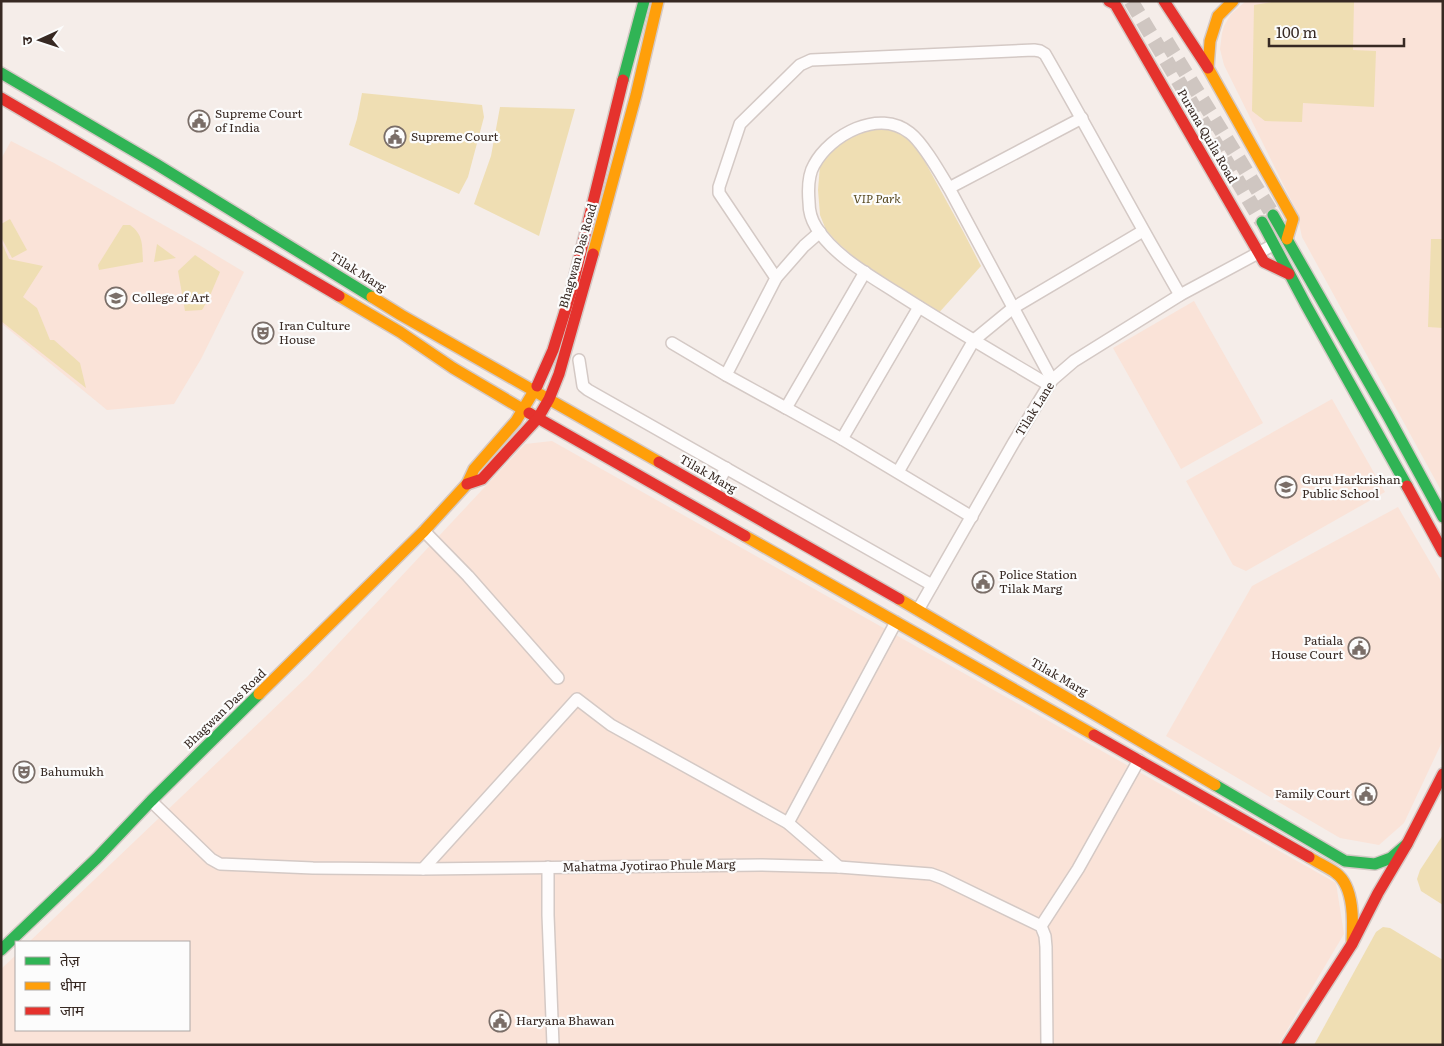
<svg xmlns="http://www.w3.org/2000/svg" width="1444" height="1046" font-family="Literata,'Noto Sans Devanagari',serif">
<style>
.built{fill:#fae3d8}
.green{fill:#efdeb3}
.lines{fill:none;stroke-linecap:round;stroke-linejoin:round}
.secondary-tunnel{stroke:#cfc6c1;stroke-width:15;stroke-dasharray:15 8;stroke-linecap:butt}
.street-casing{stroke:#d4c9c5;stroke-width:14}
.fast-casing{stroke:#d4c9c5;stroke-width:14}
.slow-casing{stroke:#d4c9c5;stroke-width:14}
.jam-casing{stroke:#d4c9c5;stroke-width:14}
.street{stroke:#fefcfc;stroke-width:11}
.fast{stroke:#30b455;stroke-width:11}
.slow{stroke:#ff9f0a;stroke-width:11}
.jam{stroke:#e5322d;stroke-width:11}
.labels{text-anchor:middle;stroke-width:4.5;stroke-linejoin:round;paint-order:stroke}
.poi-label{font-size:12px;fill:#372923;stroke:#fcfcfc;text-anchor:start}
.street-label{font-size:12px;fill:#372923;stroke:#fcfcfc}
.park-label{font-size:12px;font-style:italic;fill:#574921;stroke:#fcfcfc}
</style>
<rect width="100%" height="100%" fill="#f5ede9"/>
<g class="built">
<path d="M1246,1H1443V494L1302,237L1296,210L1224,65L1220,49L1222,33L1224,26L1231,14Z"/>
<path d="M11,141L54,163L199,245L244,272L201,359L174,404L107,410L1,323V159Z"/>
<path d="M1194,301L1263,423L1181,469L1113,348Z"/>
<path d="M1332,399L1385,492L1246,571L1233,565L1186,481Z"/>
<path d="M552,441L1336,883L1344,934L1278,1045H1V969L16,955V1030H189V942H29L308,676L525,444Z"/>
<path d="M1398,507L1443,584V740L1404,823L1379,845L1340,838L1166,736L1252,586Z"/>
</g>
<g class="green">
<path d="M1278,1H1354L1353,50L1376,51L1374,107L1303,103L1302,122L1265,121L1252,111L1254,5Z"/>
<path d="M362,93L482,105L484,117L468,177L459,194L349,145L357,119Z"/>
<path d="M500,107L575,109L539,236L474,204L491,156Z"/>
<path d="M889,123L908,137L918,149L964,233L981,266L936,316L861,263L838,243L826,230L820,215L818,190L820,165L837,144L857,131Z"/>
<path d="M10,219L27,250L12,258L1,237V224Z"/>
<path d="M123,225H130C144,235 142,246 143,262L99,270L98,265Z"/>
<path d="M1431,239H1443V328L1428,327Z"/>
<path d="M1,241L9,259L43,266L23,297L37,308L50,340H54L80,363L86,388L1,321Z"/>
<path d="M157,244L176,258L154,262Z"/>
<path d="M195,255L220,272L209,298L202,310L185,311L178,271Z"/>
<path d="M1443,835V905L1421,891L1417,879L1420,870Z"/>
<path d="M1383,927L1390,928L1443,960V1045H1314L1376,932Z"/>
</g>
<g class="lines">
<g class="secondary-tunnel">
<path d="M1131,1L1262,222"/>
<path d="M1166,41L1273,215"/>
</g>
<g class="street-casing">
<g id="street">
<path d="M949,188C940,173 923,143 910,133C879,108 830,135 814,165C808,175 808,190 809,202C809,211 811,219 816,227C834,256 869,275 897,293C947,325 998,355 1049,385"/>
<path d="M865,272L786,408L842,439L972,517"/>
<path d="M776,278L804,246L820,232"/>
<path d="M672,343L726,375"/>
<path d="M579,360L583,386L588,390L932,585"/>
<path d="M1052,380L949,188L1082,118"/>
<path d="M786,408L726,375L776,278L719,193V187L740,124L800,65L811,60L1034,50L1040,51L1045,54C1091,134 1134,215 1180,295"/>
<path d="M842,439L919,307"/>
<path d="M898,472L974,340L1013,308L1143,231"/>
<path d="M713,493L726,468"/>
<path d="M424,531L468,576L558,678"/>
<path d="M918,610L1014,442L1052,380L1074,361L1180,295L1273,245"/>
<path d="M151,801L211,859L220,864L313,868L423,869L761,865L839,867L931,874L942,878L1041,926L1045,936L1046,947L1047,1045"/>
<path d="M788,823L896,622"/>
<path d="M548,867V915L553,1045"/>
<path d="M423,869L577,699L611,725L788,823L839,867"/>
<path d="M1041,926L1078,869L1139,760"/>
</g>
</g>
<g class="fast-casing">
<g id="fast">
<path d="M1,73L156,164L372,297"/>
<path d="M623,80L644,1"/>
<path d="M1273,215L1388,416L1443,517"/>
<path d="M1262,222L1306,305L1407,486"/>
<path d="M1215,785L1345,861L1375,864L1391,858L1407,844"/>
<path d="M1,950L97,858L151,801L259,694"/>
</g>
</g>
<g class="slow-casing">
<g id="slow">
<path d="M1233,1L1218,16L1210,41L1208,68L1293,219L1287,239"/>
<path d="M593,254L636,95L658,1"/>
<path d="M339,296L400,332L453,368L529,413"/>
<path d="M372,297L401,315L659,462"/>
<path d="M745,536L1094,735"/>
<path d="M899,599L1215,785"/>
<path d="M259,694L424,531L467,484L474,469L516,421L537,386"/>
<path d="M1309,857C1318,863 1328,867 1336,873C1355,887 1353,924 1352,944"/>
</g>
</g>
<g class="jam-casing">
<g id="jam">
<path d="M1109,1L1115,4L1264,262L1289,274"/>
<path d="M1164,1L1208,68"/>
<path d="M1,98L339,296"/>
<path d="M537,386L553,350L571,292L623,80"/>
<path d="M529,413L745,536"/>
<path d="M659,462L899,599"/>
<path d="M467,484L482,479L538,418L549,399L559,374L593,254"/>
<path d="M1407,486L1443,552"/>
<path d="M1094,735L1309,857"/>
<path d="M1287,1045L1352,944L1378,893L1407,844L1443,774"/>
</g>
</g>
<use href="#street" class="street"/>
<use href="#fast" class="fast"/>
<use href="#slow" class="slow"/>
<use href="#jam" class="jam"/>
</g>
<defs>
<g id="civic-ring" transform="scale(1.125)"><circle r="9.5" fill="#fcfcfc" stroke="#7a6e68" stroke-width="1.5"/><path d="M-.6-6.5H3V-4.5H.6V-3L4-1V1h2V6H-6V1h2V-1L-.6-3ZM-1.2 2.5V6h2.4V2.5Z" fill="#7a6e68"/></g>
<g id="university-ring" transform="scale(1.125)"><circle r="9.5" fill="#fcfcfc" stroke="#7a6e68" stroke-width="1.5"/><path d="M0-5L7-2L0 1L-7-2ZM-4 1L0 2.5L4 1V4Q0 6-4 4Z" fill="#7a6e68"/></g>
<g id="theatre-ring" transform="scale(1.125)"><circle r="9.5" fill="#fcfcfc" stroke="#7a6e68" stroke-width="1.5"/><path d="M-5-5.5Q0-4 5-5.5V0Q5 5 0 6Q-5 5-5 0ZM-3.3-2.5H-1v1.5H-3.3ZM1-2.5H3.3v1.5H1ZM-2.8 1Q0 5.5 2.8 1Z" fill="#7a6e68"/></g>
<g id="school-ring" transform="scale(1.125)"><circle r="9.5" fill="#fcfcfc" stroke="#7a6e68" stroke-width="1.5"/><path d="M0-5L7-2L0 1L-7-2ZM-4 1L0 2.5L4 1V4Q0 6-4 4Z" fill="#7a6e68"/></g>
</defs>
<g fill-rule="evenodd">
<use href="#civic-ring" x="199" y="121"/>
<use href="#civic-ring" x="395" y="137"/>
<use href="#university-ring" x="116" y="298"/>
<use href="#theatre-ring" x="263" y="333"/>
<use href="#school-ring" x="1286" y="487"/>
<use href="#civic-ring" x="983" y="582"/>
<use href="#civic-ring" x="1359" y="648"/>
<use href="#theatre-ring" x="24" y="772"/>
<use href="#civic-ring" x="1366" y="794"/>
<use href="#civic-ring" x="500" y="1021"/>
</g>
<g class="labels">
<g class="poi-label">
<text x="215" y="118">Supreme Court<tspan x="215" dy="14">of India</tspan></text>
<text x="411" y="141">Supreme Court</text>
<text x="132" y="302">College of Art</text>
<text x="279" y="330">Iran Culture<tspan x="279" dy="14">House</tspan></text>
<text x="1302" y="484">Guru Harkrishan<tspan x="1302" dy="14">Public School</tspan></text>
<text x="999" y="579">Police Station<tspan x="999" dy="14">Tilak Marg</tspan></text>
<text x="1343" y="645" text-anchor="end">Patiala<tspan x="1343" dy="14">House Court</tspan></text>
<text x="40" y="776">Bahumukh</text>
<text x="1350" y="798" text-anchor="end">Family Court</text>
<text x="516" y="1025">Haryana Bhawan</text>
</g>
<g class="street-label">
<text transform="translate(1207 136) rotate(60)" y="4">Purana Quila Road</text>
<text transform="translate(578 256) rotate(-74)" y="4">Bhagwan Das Road</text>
<text transform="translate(358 272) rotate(32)" y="4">Tilak Marg</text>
<text transform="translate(1035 409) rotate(-58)" y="4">Tilak Lane</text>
<text transform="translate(708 474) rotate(30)" y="4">Tilak Marg</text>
<text transform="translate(1059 677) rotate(30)" y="4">Tilak Marg</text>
<text transform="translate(225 709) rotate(-44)" y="4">Bhagwan Das Road</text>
<text transform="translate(649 866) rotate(-1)" y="4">Mahatma Jyotirao Phule Marg</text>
</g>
<g class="park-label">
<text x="877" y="203">VIP Park</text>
</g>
</g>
<rect width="1444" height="1046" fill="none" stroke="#372923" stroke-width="5"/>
<rect x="15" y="941" width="175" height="90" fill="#fcfcfc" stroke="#ada8a5"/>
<rect x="25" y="957" width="25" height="8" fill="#30b455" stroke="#ada8a5"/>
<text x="60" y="966" font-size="15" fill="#372923">तेज़</text>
<rect x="25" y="982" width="25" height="8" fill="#ff9f0a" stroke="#ada8a5"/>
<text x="60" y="991" font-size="15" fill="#372923">धीमा</text>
<rect x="25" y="1007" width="25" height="8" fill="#e5322d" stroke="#ada8a5"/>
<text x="60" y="1016" font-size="15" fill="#372923">जाम</text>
<g transform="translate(40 40) rotate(267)" stroke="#fcfcfc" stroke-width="4" paint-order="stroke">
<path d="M0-4L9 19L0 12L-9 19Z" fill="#372923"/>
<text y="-8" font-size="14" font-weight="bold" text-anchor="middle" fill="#372923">उ</text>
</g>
<path d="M1269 38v8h135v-8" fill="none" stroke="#372923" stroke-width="2.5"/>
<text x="1276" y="38" font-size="15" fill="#372923" stroke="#fcfcfc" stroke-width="4" paint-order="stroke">100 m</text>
</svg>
